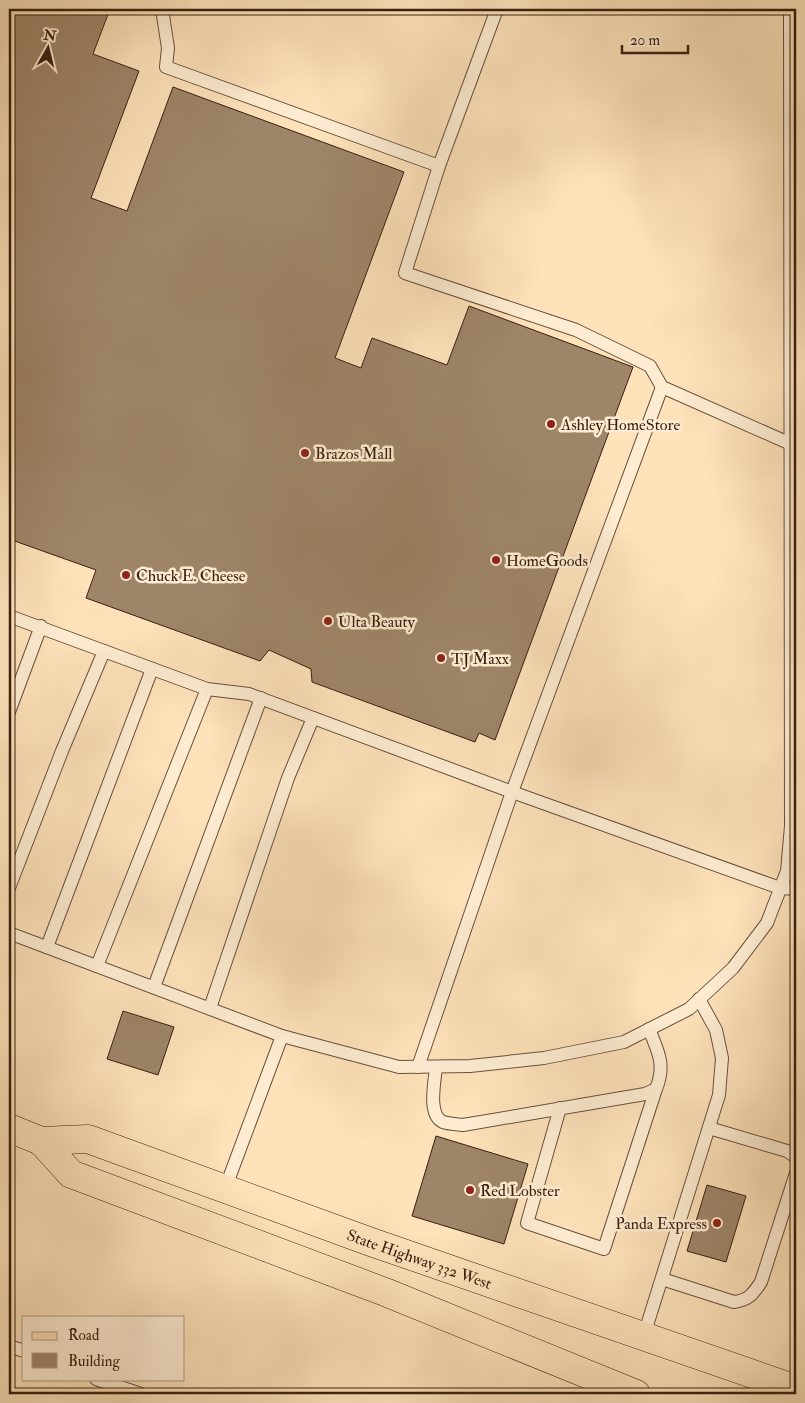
<svg xmlns="http://www.w3.org/2000/svg" width="805" height="1403" font-family="'IM FELL Double Pica',serif">
<style>
.building{fill:#9e8569;stroke:#382011}
.lines{fill:none;stroke-linecap:round;stroke-linejoin:round}
.service-casing{stroke:#69503b;stroke-width:14}
.primary-casing{stroke:#382011;stroke-width:29}
.service{stroke:#feecd2;stroke-width:12}
.primary{stroke:#fde2ba;stroke-width:28}
.poi-dot{fill:#8f2418;stroke:#feecd2;stroke-width:2}
.labels{text-anchor:middle;stroke-width:5;stroke-linejoin:round;paint-order:stroke}
.poi-label{font-size:16px;fill:#382011;stroke:#feecd2;text-anchor:start}
.street-label{font-size:16px;fill:#382011;stroke:#feecd2}
</style>
<rect width="100%" height="100%" fill="#fde2ba"/>
<filter id="stains"><feTurbulence type="fractalNoise" baseFrequency=".004" numOctaves="4"/><feColorMatrix values="0 0 0 0 .2 0 0 0 0 .09 0 0 0 0 .02 0 0 0 .5 -.17"/></filter>
<radialGradient id="worn" r=".72"><stop offset=".6" stop-color="#630" stop-opacity="0"/><stop offset="1" stop-color="#630" stop-opacity=".3"/></radialGradient>
<g class="building">
<path d="M9,9H110L93,54L139,71L91,198L127,211L173,87L404,172L335,358L361,368L372,338L447,365L469,306L633,367L495,740L479,733L475,742L312,682L311,669L269,650L260,661L86,598L96,570L9,539Z"/>
<path d="M123,1011L174,1027L158,1075L107,1059Z"/>
<path d="M436,1136L528,1164L504,1244L412,1216Z"/>
<path d="M707,1185L746,1196L726,1262L687,1251Z"/>
</g>
<g class="lines">
<g class="service-casing">
<g id="service">
<path d="M162,9L168,48L166,67L439,166"/>
<path d="M497,9L439,166L405,273L576,330L650,366L662,387L791,444"/>
<path d="M9,616L207,689L249,694L512,792L780,888L796,889"/>
<path d="M9,712L41,626"/>
<path d="M9,888L62,751L104,651"/>
<path d="M9,933L282,1036L399,1067L470,1066L544,1058L624,1042L689,1009L733,968L767,923L787,871L791,826L790,9"/>
<path d="M47,947L152,669"/>
<path d="M97,966L207,689"/>
<path d="M154,987L261,698"/>
<path d="M210,1008L288,778L313,718"/>
<path d="M418,1067L512,792L662,387"/>
<path d="M436,1067C435,1081 427,1115 443,1122C449,1124 457,1124 463,1125L645,1094L656,1089C666,1064 658,1052 649,1029"/>
<path d="M560,1108L527,1223L604,1249L656,1089"/>
<path d="M709,1128L787,1151L796,1157"/>
<path d="M225,1189L282,1036"/>
<path d="M662,1279L734,1302C749,1300 753,1294 761,1282L796,1173"/>
<path d="M644,1335L719,1095L722,1058L716,1030L699,999"/>
<path d="M9,1346L24,1351"/>
<path d="M96,1379L141,1394"/>
</g>
</g>
<g class="primary-casing">
<g id="primary">
<path id="s1" d="M9,1128L41,1141L88,1139L371,1242L796,1389"/>
<path d="M41,1141L71,1174L385,1292L636,1394"/>
</g>
</g>
<use href="#service" class="service"/>
<use href="#primary" class="primary"/>
</g>
<g class="poi-dot">
<circle cx="551" cy="424" r="5"/>
<circle cx="305" cy="453" r="5"/>
<circle cx="496" cy="560" r="5"/>
<circle cx="126" cy="575" r="5"/>
<circle cx="328" cy="621" r="5"/>
<circle cx="441" cy="658" r="5"/>
<circle cx="470" cy="1190" r="5"/>
<circle cx="717" cy="1223" r="5"/>
</g>
<g class="labels">
<g class="poi-label">
<text x="561" y="430">Ashley HomeStore</text>
<text x="315" y="459">Brazos Mall</text>
<text x="506" y="566">HomeGoods</text>
<text x="136" y="581">Chuck E. Cheese</text>
<text x="338" y="627">Ulta Beauty</text>
<text x="451" y="664">TJ Maxx</text>
<text x="480" y="1196">Red Lobster</text>
<text x="707" y="1229" text-anchor="end">Panda Express</text>
</g>
<g class="street-label">
<text dy="6" stroke="none"><textPath href="#s1" startOffset="434">State Highway 332 West</textPath></text>
</g>
</g>
<rect width="805" height="1403" fill="none" stroke="#fde2ba" stroke-width="30"/>
<rect x="10" y="10" width="785" height="1383" fill="none" stroke="#382011" stroke-width="2.5"/>
<rect x="15" y="15" width="775" height="1373" fill="none" stroke="#382011"/>
<rect x="22" y="1316" width="162" height="65" fill="#feecd2" stroke="#af9a85"/>
<rect x="32" y="1332" width="25" height="8" fill="#fde2ba" stroke="#af9a85"/>
<text x="68" y="1340" font-size="15" fill="#382011">Road</text>
<rect x="32" y="1353" width="25" height="15" fill="#9e8569" stroke="#af9a85"/>
<text x="68" y="1366" font-size="15" fill="#382011">Building</text>
<g transform="translate(48 48) rotate(8)" stroke="#feecd2" stroke-width="4" paint-order="stroke">
<path d="M0-4L9 19L0 12L-9 19Z" fill="#382011"/>
<text y="-8" font-size="14" font-weight="bold" text-anchor="middle" fill="#382011">N</text>
</g>
<path d="M622 45v8h66v-8" fill="none" stroke="#382011" stroke-width="2.5"/>
<text x="630" y="45" font-size="15" fill="#382011" stroke="#feecd2" stroke-width="4" paint-order="stroke">20 m</text>
<rect width="100%" height="100%" filter="url(#stains)"/>
<rect width="100%" height="100%" fill="url(#worn)"/>
</svg>
